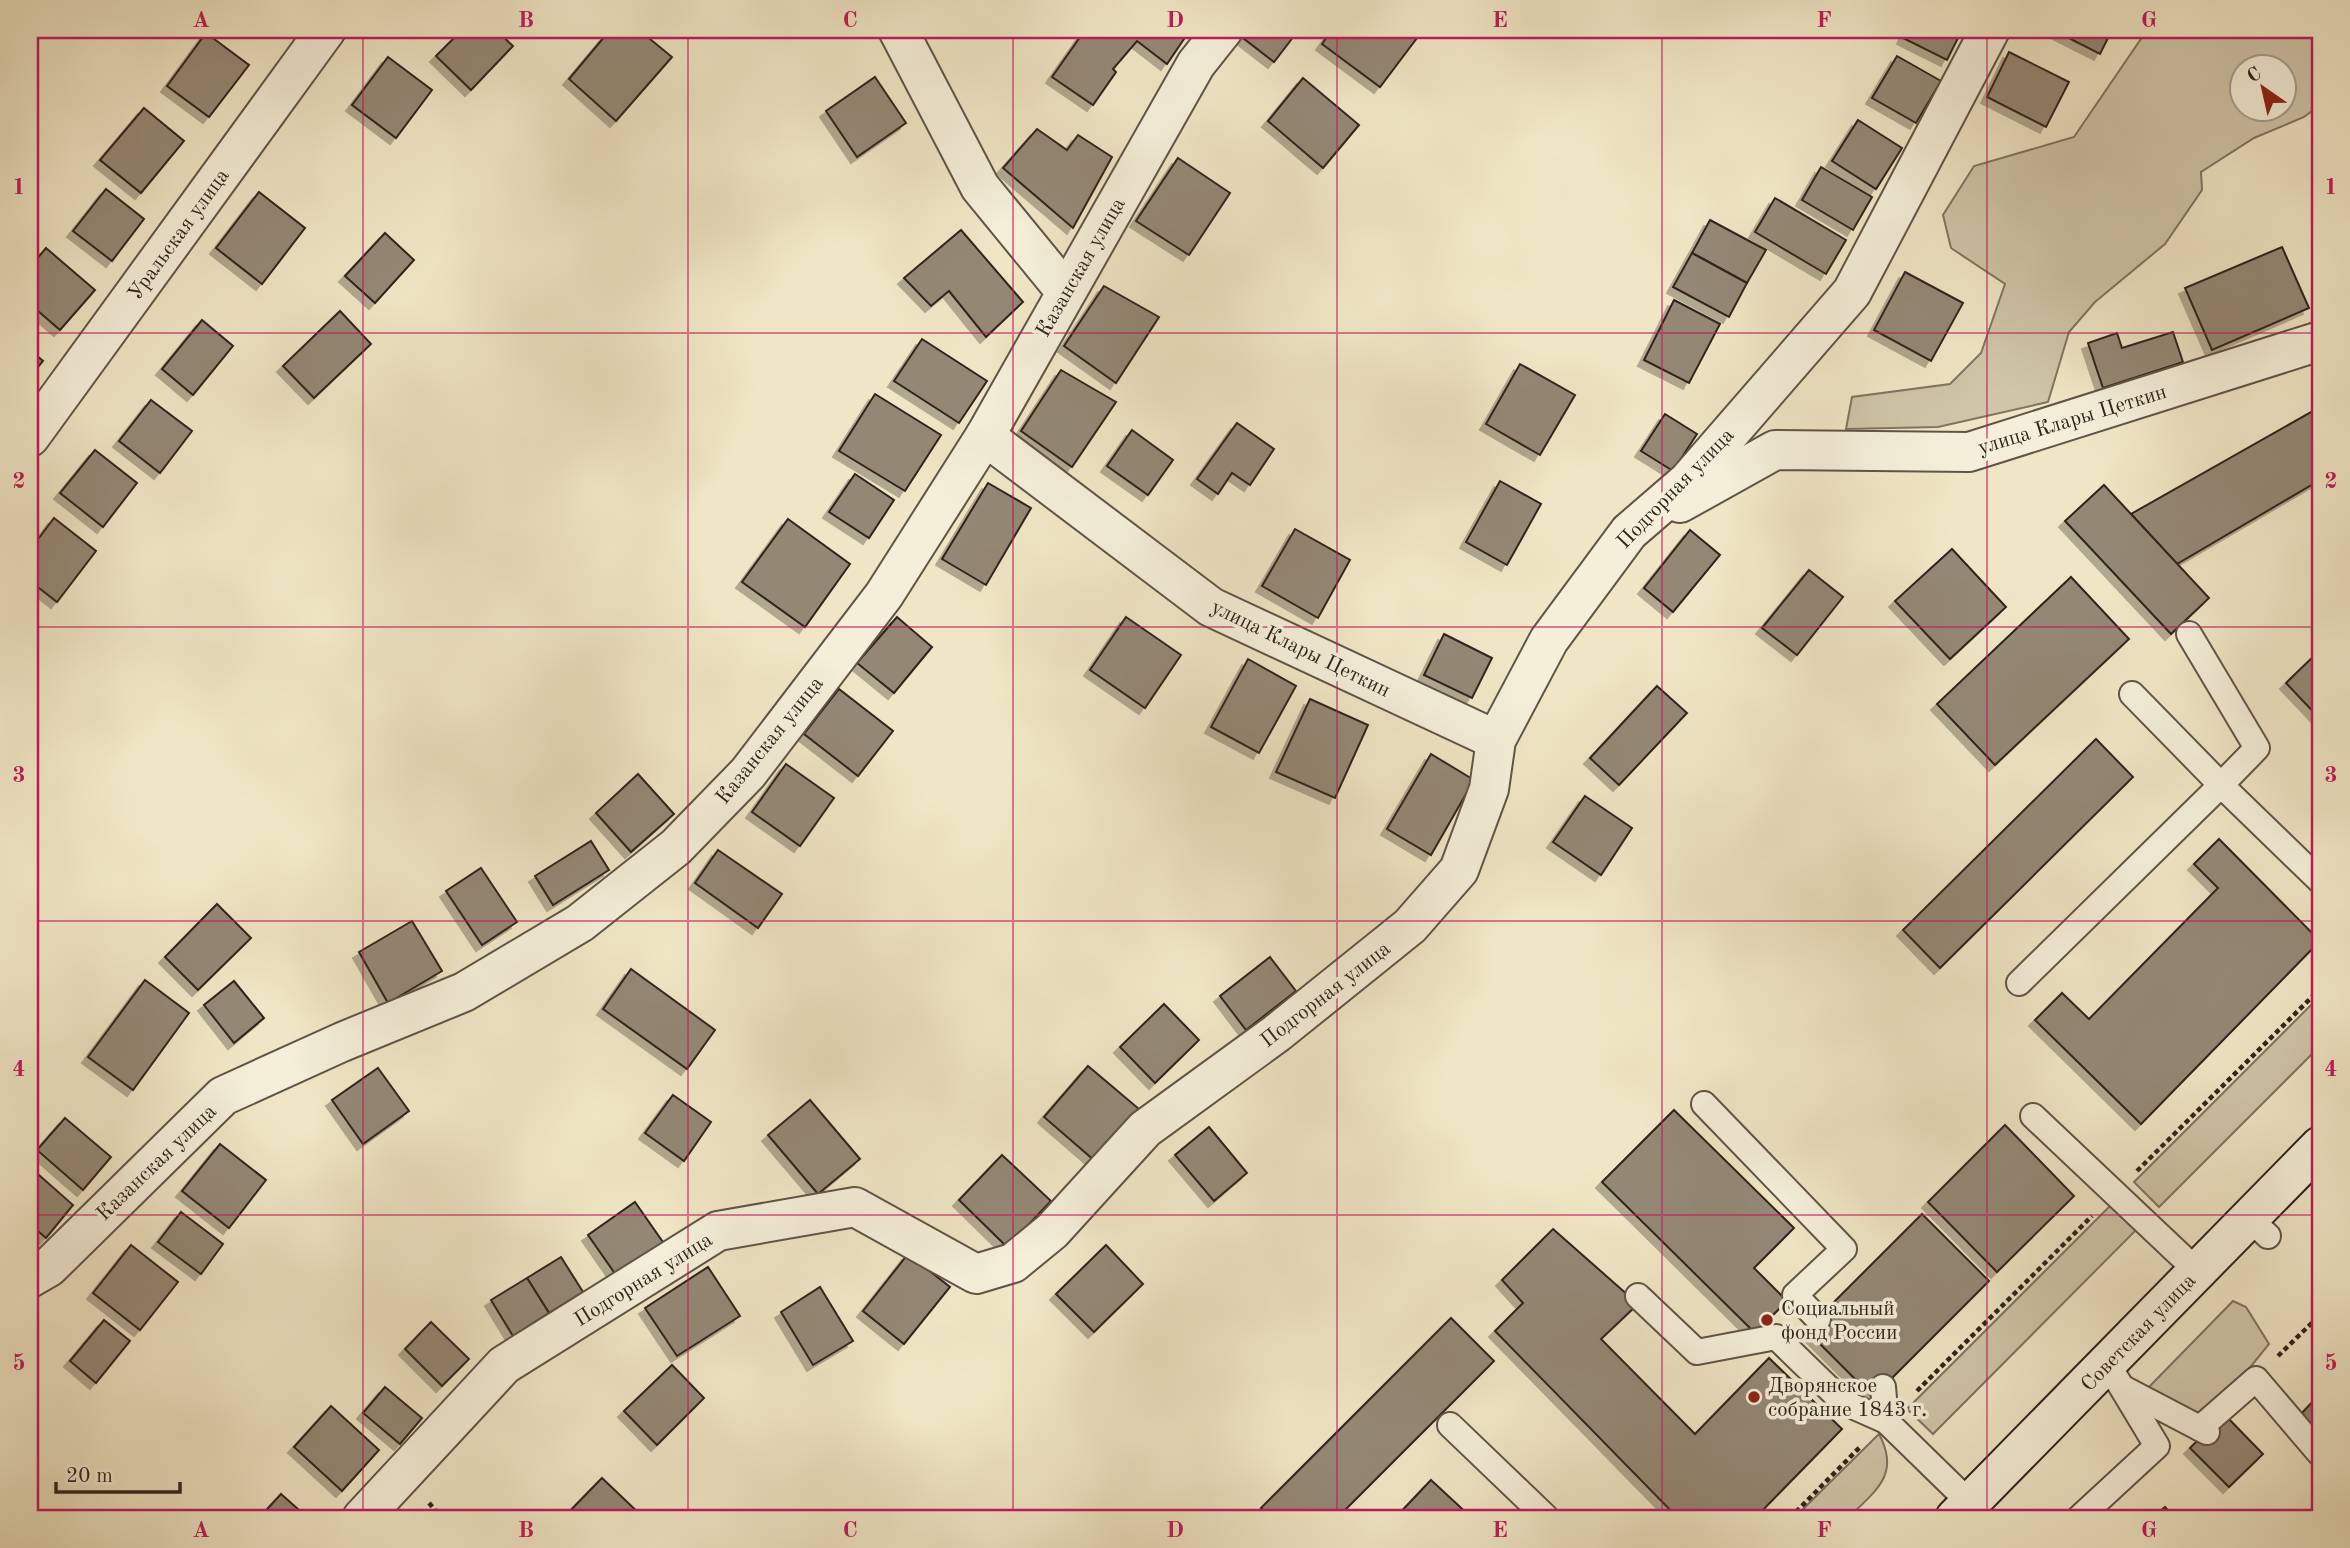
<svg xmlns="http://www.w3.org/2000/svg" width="2350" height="1548" font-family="'Old Standard TT',serif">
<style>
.green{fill:#cfc5a8;stroke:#807462;stroke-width:2;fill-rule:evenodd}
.building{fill:#948874;stroke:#30231d;stroke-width:2;filter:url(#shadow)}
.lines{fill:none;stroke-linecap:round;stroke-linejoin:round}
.lane-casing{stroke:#605447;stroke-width:28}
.street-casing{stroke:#605447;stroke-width:42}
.secondary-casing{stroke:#30231d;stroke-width:42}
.path{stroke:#30231d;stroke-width:4.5;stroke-dasharray:5 3.5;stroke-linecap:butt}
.lane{stroke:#f5efd9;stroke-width:24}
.street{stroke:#f5efd9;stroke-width:38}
.secondary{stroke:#f5efd9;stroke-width:38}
.grid{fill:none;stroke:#c2185b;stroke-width:2;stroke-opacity:0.55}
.poi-dot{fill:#8f2418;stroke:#f5efd9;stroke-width:2.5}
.labels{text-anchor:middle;stroke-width:7;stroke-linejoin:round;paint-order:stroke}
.street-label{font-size:21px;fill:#30231d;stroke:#f5efd9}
.poi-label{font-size:21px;fill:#30231d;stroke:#f5efd9;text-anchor:start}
.neatline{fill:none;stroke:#c2185b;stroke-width:2.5}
.grid-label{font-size:23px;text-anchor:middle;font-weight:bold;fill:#c2185b}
</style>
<defs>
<filter id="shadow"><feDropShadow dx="-6" dy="6" stdDeviation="0" flood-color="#0004"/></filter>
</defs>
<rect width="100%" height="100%" fill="#f0e6c5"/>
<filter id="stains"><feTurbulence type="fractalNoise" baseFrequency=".00286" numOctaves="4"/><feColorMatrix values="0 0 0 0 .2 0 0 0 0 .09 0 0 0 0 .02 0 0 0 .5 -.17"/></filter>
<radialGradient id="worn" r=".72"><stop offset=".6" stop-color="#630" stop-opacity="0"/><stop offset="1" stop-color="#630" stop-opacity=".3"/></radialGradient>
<g class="green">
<path d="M2147,30H2320V105L2304,117L2254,138L2201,172L2202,190L2165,244L2095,302L2069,332L2048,402L1938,427L1846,429L1852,397L1950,384L1981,353L2005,284L1951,248L1943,215L1974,166L2074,137ZM2242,66H2284V108H2242Z"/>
<path d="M2320,996V1046L2159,1207L2134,1182Z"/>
<path d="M2111,1205L2136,1230L1933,1434L1907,1409Z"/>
<path d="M2233,1301L2246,1307L2269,1344L2244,1375L2198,1413L2147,1389Z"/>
<path d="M1879,1434C1901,1475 1875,1491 1848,1518H1794Z"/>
</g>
<g class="building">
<path d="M462,30H496L513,46L471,90L436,56Z"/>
<path d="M610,30H639L672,57L616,121L569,79Z"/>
<path d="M1085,30H1172L1184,39L1167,64L1137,41L1113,69L1116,72L1093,105L1052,77Z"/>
<path d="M1250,30H1286L1294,36L1274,62L1243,38Z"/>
<path d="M1332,30H1423L1380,87L1322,44Z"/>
<path d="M1907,30H1962L1947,60L1903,38Z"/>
<path d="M2053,30H2112L2100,54Z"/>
<path d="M206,33L249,65L209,117L167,86Z"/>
<path d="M2009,52L2069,82L2046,127L1987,97Z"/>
<path d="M1897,56L1941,81L1916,123L1872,98Z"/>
<path d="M388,57L432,90L396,138L352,105Z"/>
<path d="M875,77L906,123L857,157L826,111Z"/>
<path d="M1303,78L1359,125L1323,168L1268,121Z"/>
<path d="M144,108L184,141L141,193L100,160Z"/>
<path d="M1858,120L1902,148L1876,189L1832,161Z"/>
<path d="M1037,129L1067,150L1078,135L1112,157L1073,228L1003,168Z"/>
<path d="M1178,158L1230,193L1189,255L1136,221Z"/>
<path d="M1821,167L1872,197L1853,230L1802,200Z"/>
<path d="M106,189L144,219L112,261L73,231Z"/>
<path d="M259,192L305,228L262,284L216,248Z"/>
<path d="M1775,198L1846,240L1826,274L1755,232Z"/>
<path d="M1710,220L1766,250L1747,283L1692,253Z"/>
<path d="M961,230L1023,302L986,337L949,291L931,306L904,278Z"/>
<path d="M385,233L414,260L375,303L345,276Z"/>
<path d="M2282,247L2309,308L2212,350L2185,288Z"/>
<path d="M46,248L95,290L60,330L30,304V267Z"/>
<path d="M1692,253L1747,283L1729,317L1673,287Z"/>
<path d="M1905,272L1963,303L1931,361L1874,330Z"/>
<path d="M1104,286L1159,317L1116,383L1064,346Z"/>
<path d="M1674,300L1720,324L1689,383L1644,360Z"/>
<path d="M340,311L371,344L314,398L283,366Z"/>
<path d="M202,320L233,346L193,395L162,369Z"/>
<path d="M2173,332L2183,362L2103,388L2088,343L2117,333L2122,348Z"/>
<path d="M922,339L987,381L959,423L894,381Z"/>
<path d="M30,350L43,361L30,377Z"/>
<path d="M1520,364L1575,395L1540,455L1486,424Z"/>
<path d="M1061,370L1116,402L1072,467L1021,431Z"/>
<path d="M875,394L941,435L905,491L839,451Z"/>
<path d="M151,400L192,431L160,473L119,441Z"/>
<path d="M2320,407V480L2177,564L2131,514Z"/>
<path d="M1665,414L1697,434L1673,471L1641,451Z"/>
<path d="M1237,423L1274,449L1250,485L1232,473L1218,494L1197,479Z"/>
<path d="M1132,430L1173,460L1148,495L1107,466Z"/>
<path d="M95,450L137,483L103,527L60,493Z"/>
<path d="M855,474L894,500L869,538L829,512Z"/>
<path d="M1500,481L1541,504L1507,565L1466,542Z"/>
<path d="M988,483L1031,508L986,585L942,559Z"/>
<path d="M2104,485L2209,598L2171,634L2065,521Z"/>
<path d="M54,518L96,551L57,602L30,581V550Z"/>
<path d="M788,519L850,564L805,627L742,582Z"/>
<path d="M1295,529L1350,560L1318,618L1262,586Z"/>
<path d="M1690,530L1720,555L1673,612L1644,588Z"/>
<path d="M1952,549L2006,607L1950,659L1895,601Z"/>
<path d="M1809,570L1843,597L1797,655L1762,628Z"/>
<path d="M2071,577L2129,639L1995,765L1937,704Z"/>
<path d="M897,617L932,647L894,693L857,663Z"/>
<path d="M1126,617L1181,655L1145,708L1090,670Z"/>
<path d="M1444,634L1492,658L1472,698L1424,675Z"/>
<path d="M2317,653L2320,656V719L2286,683Z"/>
<path d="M1248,659L1296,686L1259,753L1211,727Z"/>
<path d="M1657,686L1687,713L1619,785L1590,758Z"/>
<path d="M839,689L893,731L858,776L804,734Z"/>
<path d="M1310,699L1368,725L1335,798L1276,772Z"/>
<path d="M2096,739L2133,777L1940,968L1903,930Z"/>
<path d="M1431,754L1474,780L1431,855L1387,829Z"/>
<path d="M786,764L834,798L800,846L752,812Z"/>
<path d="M638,774L674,814L631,852L596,813Z"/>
<path d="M1585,796L1632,828L1601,875L1553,842Z"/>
<path d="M2219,839L2320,941L2141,1124L2035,1020L2062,993L2089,1019L2218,888L2194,864Z"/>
<path d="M591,841L609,870L553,905L535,876Z"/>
<path d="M718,850L782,894L758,928L695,883Z"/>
<path d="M481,868L517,922L482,945L446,891Z"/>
<path d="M217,904L251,938L198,990L165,957Z"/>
<path d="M412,921L442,971L388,1003L359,952Z"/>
<path d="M1270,957L1296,991L1246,1030L1220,996Z"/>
<path d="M631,969L715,1030L687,1069L603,1009Z"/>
<path d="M145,980L189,1013L133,1090L88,1057Z"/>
<path d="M234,981L264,1018L234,1043L204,1005Z"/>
<path d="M1164,1004L1199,1040L1155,1083L1120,1047Z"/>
<path d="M1088,1066L1139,1109L1095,1161L1044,1117Z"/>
<path d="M378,1068L409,1111L363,1144L332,1100Z"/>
<path d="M673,1095L711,1122L684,1161L645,1133Z"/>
<path d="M810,1100L860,1159L818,1194L768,1135Z"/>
<path d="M1674,1110L1794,1228L1754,1268L1787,1301L1755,1333L1602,1182Z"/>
<path d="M65,1118L111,1157L83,1190L37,1150Z"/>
<path d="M2005,1125L2074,1196L1997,1272L1928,1202Z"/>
<path d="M1209,1127L1247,1173L1214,1201L1175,1155Z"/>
<path d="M220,1144L266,1180L229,1228L182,1191Z"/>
<path d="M1002,1155L1051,1201L1007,1247L959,1200Z"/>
<path d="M31,1168L73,1205L46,1238L30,1224Z"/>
<path d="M635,1202L665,1245L618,1278L588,1235Z"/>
<path d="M181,1212L223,1244L201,1274L158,1242Z"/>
<path d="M1922,1214L1989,1281L1873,1397L1806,1330Z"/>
<path d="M1553,1229L1638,1304L1601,1339L1695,1434L1769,1358L1842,1429L1755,1518H1678L1495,1331L1523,1303L1502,1280Z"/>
<path d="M131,1245L178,1282L140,1330L93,1293Z"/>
<path d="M1106,1245L1143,1284L1094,1332L1056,1294Z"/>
<path d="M908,1254L950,1287L904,1344L863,1311Z"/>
<path d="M561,1257L583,1292L549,1313L527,1278Z"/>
<path d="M708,1267L740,1316L677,1356L645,1308Z"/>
<path d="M527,1278L549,1313L513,1336L491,1300Z"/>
<path d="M820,1287L853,1341L813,1365L781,1312Z"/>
<path d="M1451,1318L1494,1361L1337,1518H1271L1261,1508Z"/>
<path d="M104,1320L130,1341L96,1383L70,1361Z"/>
<path d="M431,1322L469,1359L442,1386L405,1349Z"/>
<path d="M672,1365L704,1398L657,1445L624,1411Z"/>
<path d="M385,1387L422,1418L400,1444L363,1413Z"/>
<path d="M2320,1394V1437L2299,1416Z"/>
<path d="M331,1406L379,1450L342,1491L294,1447Z"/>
<path d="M2224,1414L2263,1454L2229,1487L2190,1448Z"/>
<path d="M602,1478L644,1518H563Z"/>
<path d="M1431,1480L1472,1518H1395Z"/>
<path d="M281,1494L308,1518H259Z"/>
<path d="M2165,1507L2175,1518H2152Z"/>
</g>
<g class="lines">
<g class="lane-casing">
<g id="lane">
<path d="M2132,694L2221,785L2257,748L2189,634"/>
<path d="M2019,983L2221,785L2320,881"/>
<path d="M1704,1104L1844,1249L1795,1295L1818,1319"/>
<path d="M2033,1116L2197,1271"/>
<path d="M2249,1218L2268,1236"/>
<path d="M1638,1296L1697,1352L1776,1337L1843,1402L1886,1421"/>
<path d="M1883,1387L1886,1421L1970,1503"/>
<path d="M2123,1388L2207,1432"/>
<path d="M1450,1425L1547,1518"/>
<path d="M2200,1428L2256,1379L2320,1454"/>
<path d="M2079,1518L2157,1446L2107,1363"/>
</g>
</g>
<g class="street-casing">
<g id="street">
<path d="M898,30L980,187L1066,292"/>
<path d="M985,436L1211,607L1496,740"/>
<path d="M30,437L326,30"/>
<path d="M1680,503L1775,450L1969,452L2320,341"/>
<path d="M30,1278L49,1267L223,1096L342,1042L464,992L580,923L676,847L748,773L884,595L985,436L1196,64L1223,30"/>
<path d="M362,1518L504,1365L718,1231L855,1207L976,1274L1013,1263L1052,1231L1145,1129L1277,1033L1410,926L1459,870L1489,789L1496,740L1549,640L1629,532L1688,481L1852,292L1990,30"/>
</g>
</g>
<g class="secondary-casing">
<path id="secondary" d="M1955,1518L2320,1146"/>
</g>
<g class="path">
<path d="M2137,1171L2320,989"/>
<path d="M2278,1356L2320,1315"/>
<path d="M1917,1391L2092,1216"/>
<path d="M429,1503L442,1518"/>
<path d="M1790,1518L1861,1446"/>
</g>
<use href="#lane" class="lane"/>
<use href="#street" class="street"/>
<use href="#secondary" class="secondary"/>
</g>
<path class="grid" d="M363,30V1518M688,30V1518M1013,30V1518M1337,30V1518M1662,30V1518M1987,30V1518M30,333H2320M30,627H2320M30,921H2320M30,1215H2320"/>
<g class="poi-dot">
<circle cx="1767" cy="1320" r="7"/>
<circle cx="1754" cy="1397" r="7"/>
</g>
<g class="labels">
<g class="street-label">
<text transform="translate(178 234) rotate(-54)" y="7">Уральская улица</text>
<text transform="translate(1080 267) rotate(-60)" y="7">Казанская улица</text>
<text transform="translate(2072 419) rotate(-17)" y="7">улица Клары Цеткин</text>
<text transform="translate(1675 488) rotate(-46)" y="7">Подгорная улица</text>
<text transform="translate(1301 648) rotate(26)" y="7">улица Клары Цеткин</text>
<text transform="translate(769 740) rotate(-51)" y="7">Казанская улица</text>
<text transform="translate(1325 994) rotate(-38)" y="7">Подгорная улица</text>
<text transform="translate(156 1162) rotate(-44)" y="7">Казанская улица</text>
<text transform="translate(643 1279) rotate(-32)" y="7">Подгорная улица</text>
<text transform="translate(2138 1332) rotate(-46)" y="7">Советская улица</text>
</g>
<g class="poi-label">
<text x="1781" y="1315">Социальный<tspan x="1781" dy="24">фонд России</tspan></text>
<text x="1768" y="1392">Дворянское<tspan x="1768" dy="24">собрание 1843 г.</tspan></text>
</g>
</g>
<rect width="2350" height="1548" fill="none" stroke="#f0e6c5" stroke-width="77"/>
<g transform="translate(2263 88) rotate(326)"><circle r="33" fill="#f5efd9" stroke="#a69d8e" stroke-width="2"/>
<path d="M0-5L12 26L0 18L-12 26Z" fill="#8f2418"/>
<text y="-10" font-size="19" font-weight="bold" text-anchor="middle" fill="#30231d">С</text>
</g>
<path d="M56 1482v10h124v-10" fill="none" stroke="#30231d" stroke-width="3.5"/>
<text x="66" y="1482" font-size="21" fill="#30231d" stroke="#f5efd9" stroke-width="5" paint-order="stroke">20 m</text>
<rect x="38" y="38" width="2274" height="1472" class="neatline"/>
<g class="grid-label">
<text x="201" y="27">A</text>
<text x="526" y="27">B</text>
<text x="850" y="27">C</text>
<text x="1175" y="27">D</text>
<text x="1500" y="27">E</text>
<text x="1824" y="27">F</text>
<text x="2149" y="27">G</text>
<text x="19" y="194">1</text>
<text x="2331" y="194">1</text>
<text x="19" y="488">2</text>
<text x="2331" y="488">2</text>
<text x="19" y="782">3</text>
<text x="2331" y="782">3</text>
<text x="19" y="1076">4</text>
<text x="2331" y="1076">4</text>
<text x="19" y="1370">5</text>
<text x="2331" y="1370">5</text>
<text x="201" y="1537">A</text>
<text x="526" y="1537">B</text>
<text x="850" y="1537">C</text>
<text x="1175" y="1537">D</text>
<text x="1500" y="1537">E</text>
<text x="1824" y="1537">F</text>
<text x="2149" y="1537">G</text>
</g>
<rect width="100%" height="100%" filter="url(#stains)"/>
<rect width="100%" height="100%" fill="url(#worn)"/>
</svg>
